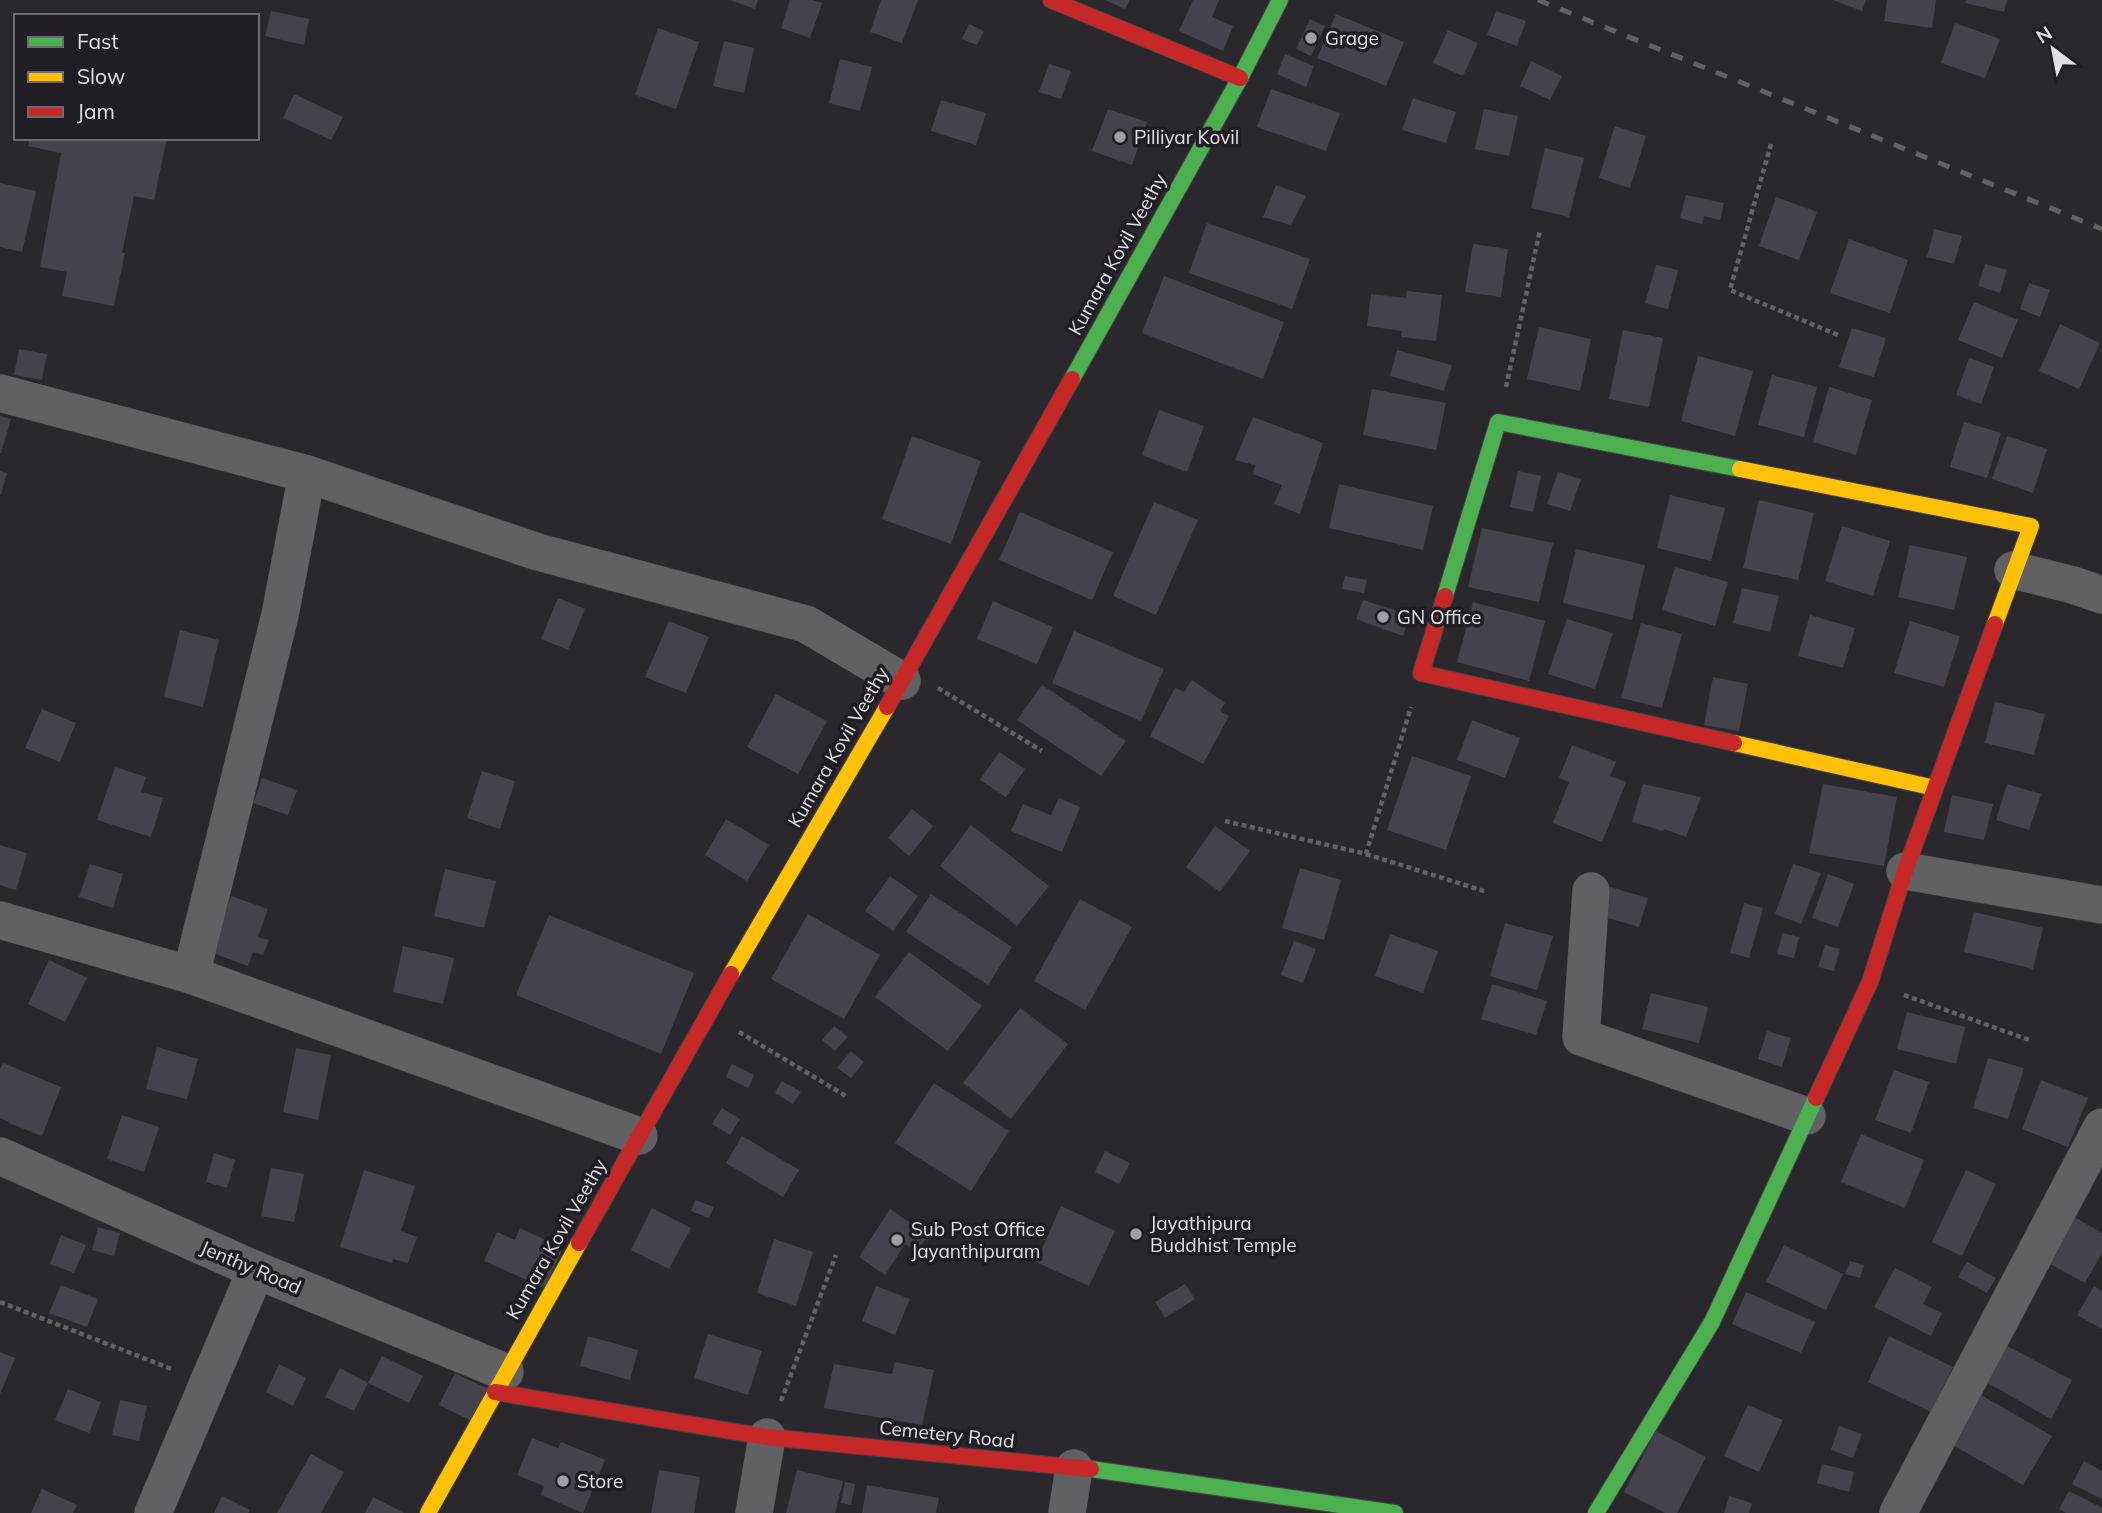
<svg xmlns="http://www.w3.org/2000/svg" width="2102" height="1513" font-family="Mulish,sans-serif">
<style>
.building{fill:#46424c}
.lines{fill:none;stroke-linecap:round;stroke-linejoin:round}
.street-casing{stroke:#444346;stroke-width:38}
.fast-casing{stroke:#444346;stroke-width:18}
.slow-casing{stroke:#444346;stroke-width:18}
.jam-casing{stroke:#444346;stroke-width:18}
.path{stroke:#626164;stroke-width:4.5;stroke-dasharray:5 3.5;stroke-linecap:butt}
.street{stroke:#616063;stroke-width:37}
.fast{stroke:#4caf50;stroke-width:16}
.slow{stroke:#ffc107;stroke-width:16}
.jam{stroke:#c62828;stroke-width:16}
.rail{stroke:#616063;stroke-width:5;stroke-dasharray:12 12;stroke-linecap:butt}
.poi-dot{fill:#a09fa3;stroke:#201e24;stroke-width:2.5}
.labels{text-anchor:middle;stroke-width:7;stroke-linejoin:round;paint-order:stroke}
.poi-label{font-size:19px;fill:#e0dfe3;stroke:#201e24;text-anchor:start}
.street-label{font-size:19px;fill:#e0dfe3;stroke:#201e24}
</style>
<rect width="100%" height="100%" fill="#2a282c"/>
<g class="building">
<path d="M730,0H758L755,9Z"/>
<path d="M790,0H812L822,3L810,38L781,28Z"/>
<path d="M881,0H918L902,43L870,32Z"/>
<path d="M1105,0H1130L1125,9Z"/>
<path d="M1193,0H1219L1212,17L1233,26L1223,51L1179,31Z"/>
<path d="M1833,0H1866L1862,11Z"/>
<path d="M1887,0H1936L1932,28L1884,21Z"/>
<path d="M1966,0H2007L2004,12L1965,3Z"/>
<path d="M271,11L309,19L304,45L265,36Z"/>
<path d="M1496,11L1526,21L1517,46L1487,35Z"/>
<path d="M1336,14L1404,42L1386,86L1317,58Z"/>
<path d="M1310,19L1325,26L1311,56L1296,49Z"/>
<path d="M1955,23L2000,39L1985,78L1941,63Z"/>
<path d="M969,24L984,31L977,45L962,39Z"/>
<path d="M658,28L699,42L676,109L635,95Z"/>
<path d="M1448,30L1478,43L1463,76L1433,63Z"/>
<path d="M724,41L754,48L744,93L713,86Z"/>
<path d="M1285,54L1314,66L1306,87L1277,74Z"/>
<path d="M840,59L872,67L860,111L829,103Z"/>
<path d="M1531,61L1562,76L1550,100L1520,86Z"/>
<path d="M1049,64L1071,71L1061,99L1039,92Z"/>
<path d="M1271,89L1340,113L1326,151L1257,127Z"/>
<path d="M294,94L343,117L331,140L283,118Z"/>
<path d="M1413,98L1456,112L1446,143L1402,130Z"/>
<path d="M941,100L986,113L976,145L931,131Z"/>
<path d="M1108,109L1147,122L1132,165L1092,151Z"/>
<path d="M1484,109L1518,116L1509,156L1475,149Z"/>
<path d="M1615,126L1646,136L1630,188L1599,178Z"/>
<path d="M30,138H167L154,200L134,196L122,253H125L114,306L62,296L67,272L40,267L61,153L28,146Z"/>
<path d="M1545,148L1584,158L1569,217L1531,208Z"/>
<path d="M0,183L36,191L22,252L0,247Z"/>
<path d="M1276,185L1306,196L1291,225L1263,217Z"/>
<path d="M1686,195L1724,203L1720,220L1704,216L1702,224L1680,218Z"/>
<path d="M1776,197L1817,212L1799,260L1759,246Z"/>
<path d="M1207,223L1310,259L1292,309L1189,273Z"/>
<path d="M1934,229L1962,236L1954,264L1927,257Z"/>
<path d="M1849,239L1908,260L1890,313L1830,293Z"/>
<path d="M1473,244L1508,249L1501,297L1465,292Z"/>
<path d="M1985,264L2007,270L2000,293L1978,286Z"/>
<path d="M1656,265L1678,270L1668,309L1645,303Z"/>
<path d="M1164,276L1284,322L1263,379L1142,333Z"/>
<path d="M2029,283L2050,290L2040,317L2020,309Z"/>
<path d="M1407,291L1442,295L1436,341L1401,337L1402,331L1367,326L1371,294L1406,298Z"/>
<path d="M1974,302L2018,320L2002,358L1958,340Z"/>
<path d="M2060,324L2100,343L2079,389L2039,371Z"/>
<path d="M1539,327L1591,339L1580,391L1527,379Z"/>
<path d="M1852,328L1886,338L1874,377L1839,367Z"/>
<path d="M1623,330L1663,338L1649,407L1609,399Z"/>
<path d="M19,349L47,354L42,380L14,375Z"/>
<path d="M1397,350L1452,365L1444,391L1390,376Z"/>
<path d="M1698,356L1753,371L1735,436L1681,421Z"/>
<path d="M1969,358L1994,367L1981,404L1956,395Z"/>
<path d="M1772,375L1817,387L1804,437L1758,425Z"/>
<path d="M1829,387L1872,400L1856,455L1813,442Z"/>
<path d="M1372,389L1446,403L1436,450L1363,435Z"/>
<path d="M1159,410L1204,426L1187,472L1142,455Z"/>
<path d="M0,416L11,419L1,453H0Z"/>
<path d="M1253,417L1323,443L1300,514L1274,504L1282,485L1253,474L1255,465L1235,460Z"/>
<path d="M1964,422L2001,433L1987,478L1950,467Z"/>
<path d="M912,436L981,461L951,544L882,519Z"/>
<path d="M2007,436L2047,449L2033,493L1992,479Z"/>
<path d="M0,471L7,473L1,494H0Z"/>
<path d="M1518,471L1541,476L1533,512L1510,507Z"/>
<path d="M1558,472L1581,479L1570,511L1547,504Z"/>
<path d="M1339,484L1433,506L1423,550L1329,528Z"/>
<path d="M1670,495L1725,508L1711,561L1657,548Z"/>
<path d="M1759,500L1814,513L1798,580L1743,568Z"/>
<path d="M1154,502L1198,520L1156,615L1113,596Z"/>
<path d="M1020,512L1113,552L1092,600L999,560Z"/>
<path d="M1842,526L1890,541L1873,596L1825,581Z"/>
<path d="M1482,528L1553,543L1539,602L1468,587Z"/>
<path d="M1910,545L1967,557L1954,610L1898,597Z"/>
<path d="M1576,549L1645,565L1632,620L1563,603Z"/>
<path d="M1675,567L1728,582L1715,626L1662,610Z"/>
<path d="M1345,576L1367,580L1364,593L1342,589Z"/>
<path d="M1742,588L1779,596L1770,632L1733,623Z"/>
<path d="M558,598L585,609L568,650L541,639Z"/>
<path d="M1363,600L1410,615L1403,636L1356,619Z"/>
<path d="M993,601L1053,627L1037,664L977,639Z"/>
<path d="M1473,602L1545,621L1529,681L1457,662Z"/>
<path d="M1810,615L1855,628L1843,668L1798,656Z"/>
<path d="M1567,619L1613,633L1595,689L1548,674Z"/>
<path d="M669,621L709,637L686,693L645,677Z"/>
<path d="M1910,621L1960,636L1944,687L1894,673Z"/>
<path d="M1641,623L1682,634L1662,708L1621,698Z"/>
<path d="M180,630L219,640L203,707L164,697Z"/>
<path d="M1074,631L1164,669L1141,721L1052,683Z"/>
<path d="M1713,677L1748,684L1739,731L1704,725Z"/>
<path d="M1192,680L1225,703L1220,711L1229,716L1203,764L1150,736L1175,688L1184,692Z"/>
<path d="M1042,685L1126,741L1101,776L1017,720Z"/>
<path d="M776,694L827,721L798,774L747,747Z"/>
<path d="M1995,702L2045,714L2034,755L1985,743Z"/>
<path d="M42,709L76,723L60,762L25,748Z"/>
<path d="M1472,720L1520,738L1505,778L1457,760Z"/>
<path d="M1572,745L1616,762L1610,776L1626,782L1602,842L1553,823L1569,782L1559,778Z"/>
<path d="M999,752L1025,769L1006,797L980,780Z"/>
<path d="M1412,756L1471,776L1446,850L1387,830Z"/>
<path d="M115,767L146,777L141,792L163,798L151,837L97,820Z"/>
<path d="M482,771L515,781L500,829L467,818Z"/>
<path d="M262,778L297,790L288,815L253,803Z"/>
<path d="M1643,784L1701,797L1686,837L1664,829L1663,831L1632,822Z"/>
<path d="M1823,784L1897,797L1884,866L1809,853Z"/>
<path d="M2007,784L2041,794L2029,830L1996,820Z"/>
<path d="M1952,795L1993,804L1984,840L1944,832Z"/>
<path d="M1059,798L1080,807L1062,852L1011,831L1023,804L1051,815Z"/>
<path d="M912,809L933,826L909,856L888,838Z"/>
<path d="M726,819L769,845L747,881L705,855Z"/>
<path d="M971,825L1049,886L1017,926L940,866Z"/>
<path d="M1215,826L1250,851L1220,892L1186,867Z"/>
<path d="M0,845L27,853L16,890L0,885Z"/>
<path d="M90,864L123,874L113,908L79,897Z"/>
<path d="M1793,864L1821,873L1801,924L1775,914Z"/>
<path d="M1300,868L1341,880L1324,940L1282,928Z"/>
<path d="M445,869L496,881L484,928L434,916Z"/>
<path d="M1828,874L1854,884L1838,927L1812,918Z"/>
<path d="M890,876L918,896L893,931L865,911Z"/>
<path d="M1610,887L1648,898L1639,927L1601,916Z"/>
<path d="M931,894L1012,947L988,985L906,932Z"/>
<path d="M231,896L268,909L258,937L269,940L263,955L253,952L248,966L210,952Z"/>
<path d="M1080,899L1132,927L1085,1010L1034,981Z"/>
<path d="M1744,903L1763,908L1749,958L1730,953Z"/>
<path d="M1974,912L2043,928L2033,969L1964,952Z"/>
<path d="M808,914L880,955L844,1019L771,979Z"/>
<path d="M549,915L694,973L661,1054L516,995Z"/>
<path d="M1505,923L1553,936L1537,990L1490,976Z"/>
<path d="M1783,933L1799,937L1794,958L1777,954Z"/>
<path d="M1390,934L1438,951L1423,993L1375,976Z"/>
<path d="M1294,941L1316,949L1303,983L1281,975Z"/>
<path d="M1825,945L1840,949L1834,971L1818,967Z"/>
<path d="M403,946L454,958L443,1004L393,992Z"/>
<path d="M909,952L982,1006L948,1051L875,997Z"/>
<path d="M49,960L87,978L65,1022L28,1004Z"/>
<path d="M1492,984L1547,1001L1536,1035L1481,1019Z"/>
<path d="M1651,993L1708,1007L1699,1043L1642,1029Z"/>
<path d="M1020,1008L1068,1044L1011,1119L963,1083Z"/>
<path d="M1907,1012L1965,1027L1956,1064L1897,1049Z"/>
<path d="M834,1026L848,1037L835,1051L822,1040Z"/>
<path d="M1767,1031L1791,1038L1782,1067L1758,1059Z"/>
<path d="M157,1047L198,1059L187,1099L146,1089Z"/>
<path d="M296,1048L331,1055L318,1120L283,1112Z"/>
<path d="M851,1051L864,1062L851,1078L837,1068Z"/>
<path d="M1988,1058L2024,1068L2008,1119L1973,1108Z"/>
<path d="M3,1063L61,1087L42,1136L9,1123V1122L0,1118V1069Z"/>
<path d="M732,1064L754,1075L748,1088L726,1077Z"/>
<path d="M1894,1070L1929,1082L1911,1133L1875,1120Z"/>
<path d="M2041,1080L2088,1098L2068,1147L2022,1129Z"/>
<path d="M782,1081L801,1092L793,1104L775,1093Z"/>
<path d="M934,1083L1009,1131L971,1191L895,1143Z"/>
<path d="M722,1108L740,1119L730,1135L712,1124Z"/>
<path d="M122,1115L159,1127L144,1172L107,1159Z"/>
<path d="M1861,1134L1924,1160L1905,1208L1841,1182Z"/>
<path d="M742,1136L799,1170L783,1197L726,1163Z"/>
<path d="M1105,1151L1130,1163L1119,1184L1095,1172Z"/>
<path d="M214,1153L235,1160L227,1188L206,1182Z"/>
<path d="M271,1168L304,1174L294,1222L261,1216Z"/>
<path d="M364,1170L415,1186L401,1231L417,1237L408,1263L393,1259L392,1263L340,1247Z"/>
<path d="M1966,1170L1996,1184L1962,1256L1932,1242Z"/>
<path d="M695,1200L714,1207L709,1218L691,1211Z"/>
<path d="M1061,1206L1115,1231L1089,1286L1036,1262Z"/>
<path d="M652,1208L691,1228L669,1269L631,1250Z"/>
<path d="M890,1209L928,1235L917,1252L905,1244L885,1275L859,1257Z"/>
<path d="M2071,1215L2102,1233V1253L2085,1283L2045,1261Z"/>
<path d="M98,1227L120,1233L114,1256L92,1250Z"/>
<path d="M520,1228L563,1248L545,1288L484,1261L497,1232L515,1240Z"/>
<path d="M61,1235L86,1245L74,1273L50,1264Z"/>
<path d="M774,1239L813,1252L796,1306L757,1293Z"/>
<path d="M1784,1245L1843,1274L1826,1310L1766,1282Z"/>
<path d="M1850,1261L1864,1265L1860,1278L1845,1274Z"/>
<path d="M1967,1262L1996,1278L1987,1293L1958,1277Z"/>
<path d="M1895,1268L1932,1287L1923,1304L1942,1313L1931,1336L1874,1307Z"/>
<path d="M1185,1284L1195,1299L1165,1318L1155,1302Z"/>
<path d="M61,1285L98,1299L87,1327L49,1313Z"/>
<path d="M876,1286L910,1299L895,1335L862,1321Z"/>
<path d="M2094,1286L2102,1291V1329L2077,1315Z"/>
<path d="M1746,1292L1815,1322L1801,1353L1732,1324Z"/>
<path d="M708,1334L762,1351L748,1395L694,1378Z"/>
<path d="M588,1336L638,1350L630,1380L580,1366Z"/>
<path d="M1889,1336L1953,1367L1931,1412L1868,1382Z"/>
<path d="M2007,1346L2072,1380L2051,1419L1984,1381Z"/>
<path d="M0,1352L15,1358L0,1394Z"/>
<path d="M382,1356L423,1376L409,1403L368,1383Z"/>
<path d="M895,1362L934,1370L922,1425L824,1408L834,1364L892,1374Z"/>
<path d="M279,1364L306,1378L293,1406L266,1392Z"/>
<path d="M340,1368L368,1383L354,1411L325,1397Z"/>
<path d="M455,1373L488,1389L472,1421L439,1405Z"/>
<path d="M68,1389L101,1402L89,1433L55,1420Z"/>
<path d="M1981,1395L2052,1436L2023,1485L1951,1444Z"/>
<path d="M120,1400L147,1406L139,1441L112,1435Z"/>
<path d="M1748,1405L1783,1420L1759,1472L1724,1456Z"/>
<path d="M1839,1426L1862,1434L1853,1458L1831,1450Z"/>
<path d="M1656,1431L1706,1457L1677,1513H1665L1624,1492Z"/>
<path d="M532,1438L558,1448L561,1442L605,1460L583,1513L541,1495L544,1486L517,1475Z"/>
<path d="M311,1454L344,1472L321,1513H277Z"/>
<path d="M2084,1461L2102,1471V1499L2072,1484Z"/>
<path d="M1822,1464L1854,1472L1849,1492L1817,1483Z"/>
<path d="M659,1470L700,1477L694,1513H651Z"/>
<path d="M797,1470L843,1481L835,1513H786Z"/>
<path d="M845,1482L855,1484L851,1505L841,1503Z"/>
<path d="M867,1485L939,1498L936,1513H862Z"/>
<path d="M42,1489L77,1505L73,1513H31Z"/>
<path d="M2069,1491L2102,1508V1513H2066L2059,1509Z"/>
<path d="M222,1496L250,1510L248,1513H214Z"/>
<path d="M1729,1496L1752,1503L1749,1513H1724Z"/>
<path d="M373,1497L404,1513H365Z"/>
</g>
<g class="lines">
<g class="street-casing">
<g id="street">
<path d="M0,393L307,474L280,615L191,975"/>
<path d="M307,474L538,552L806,624L902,681"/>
<path d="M2013,570L2073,585L2102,595"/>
<path d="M1905,871L2102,905"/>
<path d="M1591,891L1581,1037L1807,1116"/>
<path d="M0,920L191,975L639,1136"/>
<path d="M0,1156L256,1270L505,1372"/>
<path d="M153,1513L256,1270"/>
<path d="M754,1513L767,1437"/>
<path d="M1067,1513L1074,1468"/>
<path d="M1898,1513L2102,1127"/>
</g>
</g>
<g class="fast-casing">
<g id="fast">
<path d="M1072,379L1240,78L1280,0"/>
<path d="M1445,596L1498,422L1740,469"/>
<path d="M1091,1469L1395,1513"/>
<path d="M1596,1513L1712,1322L1816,1098"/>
</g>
</g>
<g class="slow-casing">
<g id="slow">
<path d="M1740,469L2031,526L1995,624"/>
<path d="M1734,743L1935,788"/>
<path d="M731,974L887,707"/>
<path d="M428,1513L579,1243"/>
</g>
</g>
<g class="jam-casing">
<g id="jam">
<path d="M1051,0L1240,78"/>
<path d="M1445,596L1421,673L1734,743"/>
<path d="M887,707L1072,379"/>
<path d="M1816,1098L1870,982L1905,871L1995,624"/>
<path d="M579,1243L731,974"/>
<path d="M495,1392L767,1437L1091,1469"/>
</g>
</g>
<g class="path">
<path d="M1771,144L1730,290L1838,335"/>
<path d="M1506,387L1540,230"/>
<path d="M938,688L1042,751"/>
<path d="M1225,821L1366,854L1411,707"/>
<path d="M1366,854L1484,891"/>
<path d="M1904,995L2032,1041"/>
<path d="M739,1032L846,1096"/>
<path d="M0,1302L174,1370"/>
<path d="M781,1401L836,1255"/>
</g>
<use href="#street" class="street"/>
<use href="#fast" class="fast"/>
<use href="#slow" class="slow"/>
<use href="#jam" class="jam"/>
<path class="rail" d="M1538,0L2102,229"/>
</g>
<g class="poi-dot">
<circle cx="1311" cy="38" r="7"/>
<circle cx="1120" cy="137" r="7"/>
<circle cx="1383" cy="617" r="7"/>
<circle cx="1136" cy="1234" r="7"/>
<circle cx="897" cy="1240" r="7"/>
<circle cx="563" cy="1481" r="7"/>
</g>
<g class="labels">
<g class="poi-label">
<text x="1325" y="45">Grage</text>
<text x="1134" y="144">Pilliyar Kovil</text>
<text x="1397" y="624">GN Office</text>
<text x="1150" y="1230">Jayathipura<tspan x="1150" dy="22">Buddhist Temple</tspan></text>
<text x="911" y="1236">Sub Post Office<tspan x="911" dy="22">Jayanthipuram</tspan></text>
<text x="577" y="1488">Store</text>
</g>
<g class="street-label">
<text transform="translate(1117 254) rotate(-61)" y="7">Kumara Kovil Veethy</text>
<text transform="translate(838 747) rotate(-60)" y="7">Kumara Kovil Veethy</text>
<text transform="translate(556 1239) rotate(-60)" y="7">Kumara Kovil Veethy</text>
<text transform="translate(251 1267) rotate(23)" y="7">Jenthy Road</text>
<text transform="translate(947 1434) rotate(6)" y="7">Cemetery Road</text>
</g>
</g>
<rect x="14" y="14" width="245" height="126" fill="#201e24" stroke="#6d6b70" stroke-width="2"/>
<rect x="28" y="37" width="35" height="10" fill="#4caf50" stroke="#6d6b70" stroke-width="2"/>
<text x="77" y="49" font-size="21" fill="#e0dfe3">Fast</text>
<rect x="28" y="72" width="35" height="10" fill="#ffc107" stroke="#6d6b70" stroke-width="2"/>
<text x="77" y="84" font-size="21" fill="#e0dfe3">Slow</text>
<rect x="28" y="107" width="35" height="10" fill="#c62828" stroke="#6d6b70" stroke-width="2"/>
<text x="77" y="119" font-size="21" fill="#e0dfe3">Jam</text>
<g transform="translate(2053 49) rotate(328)" stroke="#201e24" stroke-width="5" paint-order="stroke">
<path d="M0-5L12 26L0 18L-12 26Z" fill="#e0dfe3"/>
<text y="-10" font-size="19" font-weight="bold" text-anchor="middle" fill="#e0dfe3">N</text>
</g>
</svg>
